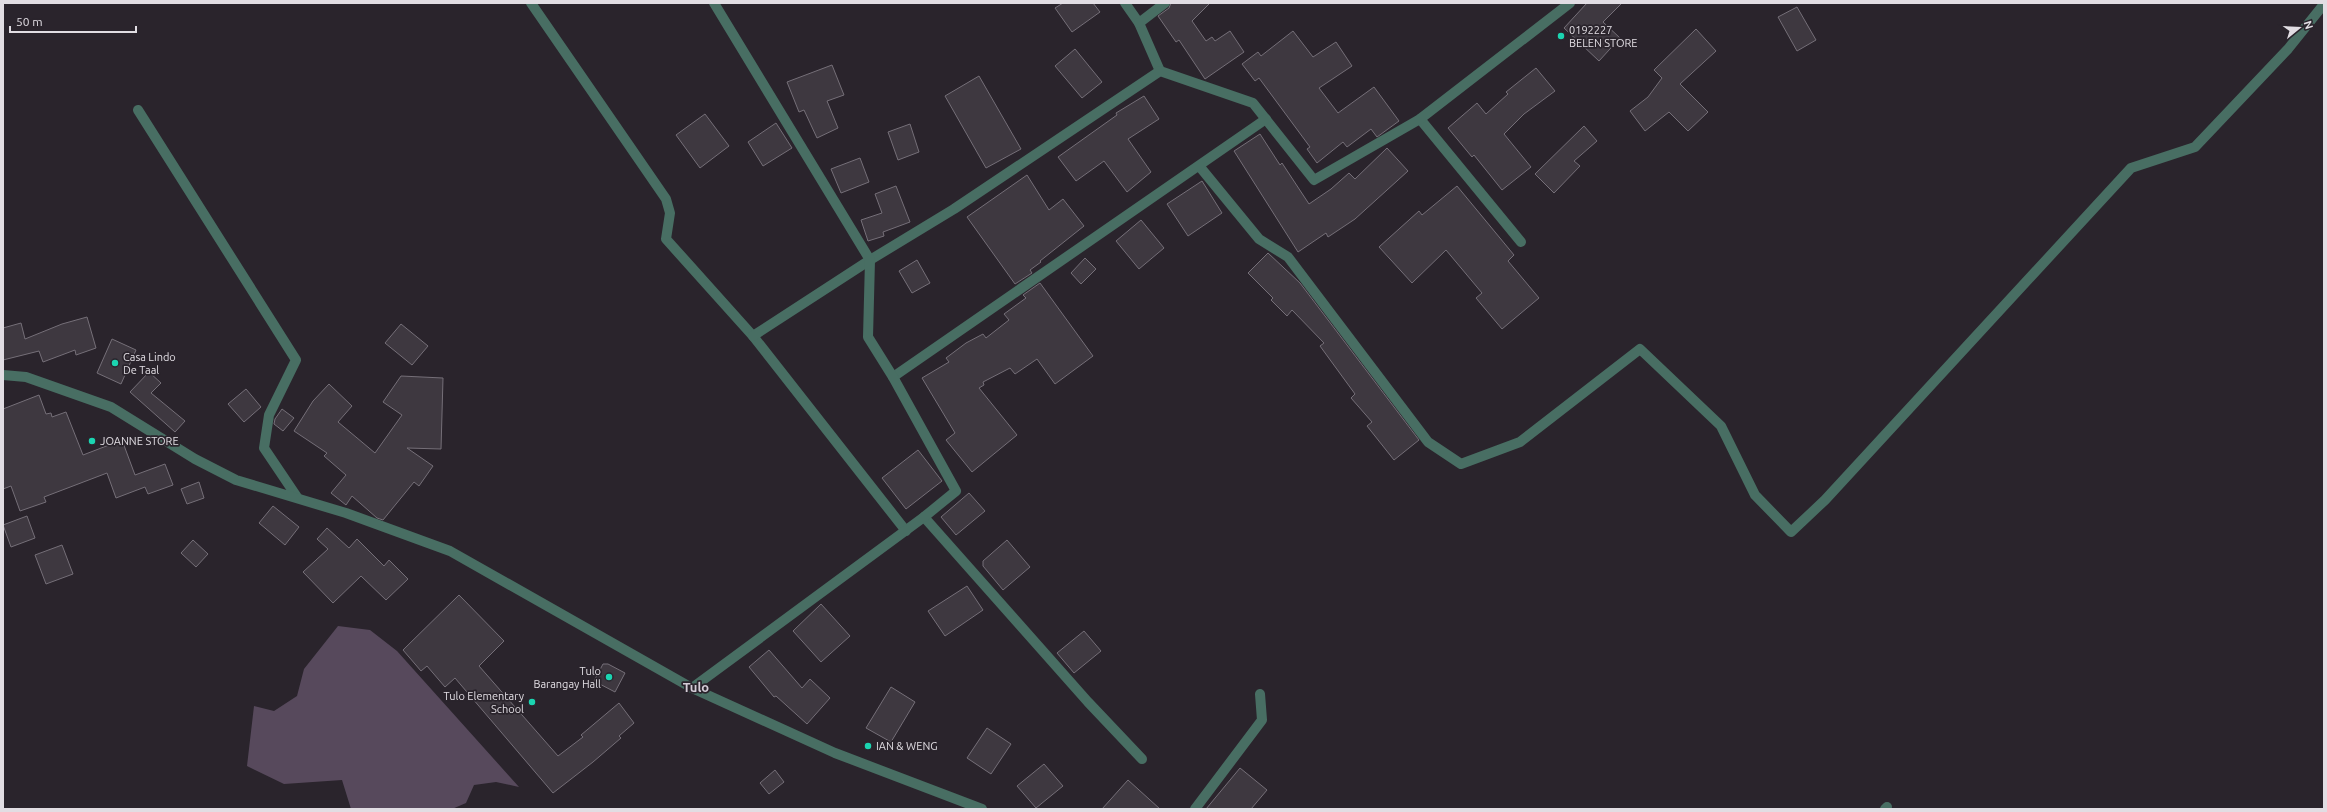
<svg xmlns="http://www.w3.org/2000/svg" width="2327" height="812" font-family="Ubuntu,sans-serif">
<style>
.green{fill:#57495c}
.building{fill:#3e3840;stroke:#756f78}
.lines{fill:none;stroke-linecap:round;stroke-linejoin:round}
.minor{stroke:#486e63;stroke-width:10}
.poi-dot{fill:#1bd5b1;stroke:#2a242c;stroke-width:1.5}
.labels{text-anchor:middle;stroke-width:3.5;stroke-linejoin:round;paint-order:stroke}
.poi-label{font-size:11px;fill:#e1dde3;stroke:#2a242c;text-anchor:start}
.quarter-label{font-size:13px;font-weight:bold;fill:#d4ccd7;stroke:#2a242c}
</style>
<rect width="100%" height="100%" fill="#2a242c"/>
<path class="green" d="M338,626L370,630L397,651L519,787L496,782L474,785L466,803L452,809H351L342,780L284,784L247,766L254,706L274,711L297,696L304,669Z"/>
<g class="building">
<path d="M1063,3H1093L1100,12L1072,32L1055,8Z"/>
<path d="M1171,3H1210L1192,21L1206,41L1212,37L1215,41L1230,31L1244,52L1205,79L1179,40L1176,42L1158,16L1169,8Z"/>
<path d="M1587,3H1622L1603,22L1620,38L1599,61L1564,28Z"/>
<path d="M1797,7L1816,40L1797,51L1778,17Z"/>
<path d="M1696,29L1716,51L1680,84L1708,112L1688,131L1669,112L1645,131L1630,111L1648,97L1662,78L1654,70Z"/>
<path d="M1293,31L1313,57L1336,42L1352,66L1319,88L1338,113L1374,87L1399,121L1377,137L1371,129L1347,147L1343,142L1317,163L1307,149L1310,147L1259,78L1255,81L1242,64L1258,52L1261,56Z"/>
<path d="M1075,49L1102,82L1082,98L1055,66Z"/>
<path d="M832,65L844,95L827,101L838,128L817,138L804,110L799,112L787,82Z"/>
<path d="M1536,68L1555,91L1524,114L1504,134L1531,167L1502,190L1474,155L1472,157L1448,128L1477,103L1486,114L1508,94L1506,92Z"/>
<path d="M979,76L1021,149L986,168L945,96Z"/>
<path d="M1144,96L1159,119L1128,139L1151,172L1127,192L1104,161L1076,181L1058,157L1117,115L1116,113Z"/>
<path d="M705,114L729,146L700,168L676,135Z"/>
<path d="M776,123L792,148L763,166L748,142Z"/>
<path d="M910,124L919,152L898,160L888,132Z"/>
<path d="M1584,126L1597,141L1574,161L1580,166L1554,193L1535,174Z"/>
<path d="M1260,134L1280,165L1282,163L1309,204L1331,189L1349,173L1355,179L1387,148L1408,171L1355,219L1328,237L1326,233L1298,252L1234,151Z"/>
<path d="M860,158L869,182L841,193L831,169Z"/>
<path d="M1027,175L1049,210L1063,199L1084,226L1040,261L1041,262L1030,270L1032,273L1015,284L967,217Z"/>
<path d="M1202,181L1222,213L1188,236L1167,204Z"/>
<path d="M896,186L910,222L883,232L884,236L868,241L861,220L882,213L875,194Z"/>
<path d="M1457,186L1514,255L1508,261L1539,298L1502,329L1476,298L1482,293L1446,250L1412,283L1379,247L1419,211L1422,215Z"/>
<path d="M1141,220L1164,248L1139,269L1116,241Z"/>
<path d="M1268,253L1300,283L1419,440L1394,460L1367,426L1372,422L1351,398L1355,394L1320,346L1324,343L1292,310L1287,316L1271,300L1273,298L1248,273Z"/>
<path d="M1085,258L1096,269L1081,284L1071,273Z"/>
<path d="M917,260L930,283L912,293L899,271Z"/>
<path d="M1040,283L1093,356L1055,384L1037,359L1015,374L1010,368L983,382L984,385L979,388L1017,435L972,472L946,440L955,433L922,378L949,362L946,358L966,343L983,334L986,338L1009,320L1004,314L1026,298L1023,295Z"/>
<path d="M87,317L96,348L76,355L75,350L43,362L39,351L3,360V328L21,323L25,339L62,324Z"/>
<path d="M401,324L428,346L412,365L385,343Z"/>
<path d="M112,339L136,350L121,384L97,373Z"/>
<path d="M149,372L161,383L151,393L185,421L175,432L130,392Z"/>
<path d="M401,376L443,378L441,449L407,448L433,466L419,486L414,482L383,520L377,518L352,496L346,505L331,493L346,475L324,456L327,453L294,431L313,401L329,384L352,406L338,422L375,453L402,415L383,402Z"/>
<path d="M246,389L261,407L244,422L228,404Z"/>
<path d="M39,395L46,414L51,413L52,417L66,412L83,455L122,440L135,475L165,464L173,485L148,494L145,487L116,498L107,473L44,497L46,502L20,511L11,486L3,489V409Z"/>
<path d="M282,409L294,418L283,431L274,424L275,419Z"/>
<path d="M918,450L942,481L906,509L882,478Z"/>
<path d="M199,482L204,498L187,504L181,489Z"/>
<path d="M969,493L985,511L956,535L941,517Z"/>
<path d="M273,506L299,527L285,545L259,523Z"/>
<path d="M27,516L35,538L11,547L3,525Z"/>
<path d="M327,528L349,548L357,539L384,566L389,560L408,579L386,600L361,576L333,603L303,572L328,549L317,539Z"/>
<path d="M193,540L208,554L196,567L181,553Z"/>
<path d="M1007,540L1030,567L1003,590L983,566V561Z"/>
<path d="M62,545L73,574L46,584L35,555Z"/>
<path d="M967,586L983,610L945,636L928,611Z"/>
<path d="M459,595L504,641L479,666L558,756L583,737L581,735L619,703L634,723L619,736L621,738L593,762L553,793L455,678L445,687L427,666L421,671L403,650Z"/>
<path d="M821,604L850,636L821,662L793,631Z"/>
<path d="M1084,631L1101,651L1074,673L1057,653Z"/>
<path d="M769,650L802,688L810,679L830,698L807,724L776,696L774,697L749,667Z"/>
<path d="M603,664H608L625,673L615,692L594,681Z"/>
<path d="M891,687L915,702L891,742L866,728Z"/>
<path d="M987,728L1011,744L991,774L967,758Z"/>
<path d="M1044,764L1063,786L1036,808L1017,786Z"/>
<path d="M1240,768L1267,790L1251,809H1206Z"/>
<path d="M775,770L784,782L769,794L760,783Z"/>
<path d="M1128,780L1160,809H1102Z"/>
</g>
<g class="lines">
<g class="minor">
<path d="M531,3L666,199L670,213L666,239L753,336L906,531"/>
<path d="M1125,3L1139,23L1160,71"/>
<path d="M1139,23L1165,3"/>
<path d="M138,110L296,360L269,415L264,448L297,497"/>
<path d="M1420,119L1521,242"/>
<path d="M1200,167L1259,239L1288,257L1428,442L1461,464L1520,442L1640,349L1721,426L1755,495L1791,532L1825,500L2131,168L2195,147L2288,49L2324,4"/>
<path d="M753,336L870,260L954,209L1160,71L1253,103L1314,180L1420,119L1570,3"/>
<path d="M3,375L26,377L111,407L195,459L236,480L346,513L450,551L692,688L835,753L982,809"/>
<path d="M893,377L1266,119"/>
<path d="M924,517L1088,702L1142,759"/>
<path d="M692,688L924,517L956,491L893,377L868,337L870,260L714,3"/>
<path d="M1195,809L1262,720L1260,694"/>
<path d="M1885,809L1887,807"/>
</g>
</g>
<g class="poi-dot">
<circle cx="1561" cy="36" r="4"/>
<circle cx="115" cy="363" r="4"/>
<circle cx="92" cy="441" r="4"/>
<circle cx="609" cy="677" r="4"/>
<circle cx="532" cy="702" r="4"/>
<circle cx="868" cy="746" r="4"/>
</g>
<g class="labels">
<g class="poi-label">
<text x="1569" y="34">0192227<tspan x="1569" dy="13">BELEN STORE</tspan></text>
<text x="123" y="361">Casa Lindo<tspan x="123" dy="13">De Taal</tspan></text>
<text x="100" y="445">JOANNE STORE</text>
<text x="601" y="675" text-anchor="end">Tulo<tspan x="601" dy="13">Barangay Hall</tspan></text>
<text x="524" y="700" text-anchor="end">Tulo Elementary<tspan x="524" dy="13">School</tspan></text>
<text x="876" y="750">IAN &amp; WENG</text>
</g>
<g class="quarter-label">
<text x="696" y="692">Tulo</text>
</g>
</g>
<rect width="2327" height="812" fill="none" stroke="#e1dde3" stroke-width="8"/>
<g transform="translate(2299 28) rotate(72)" stroke="#2a242c" stroke-width="3" paint-order="stroke">
<path d="M0-3L7 15L0 10L-7 15Z" fill="#e1dde3"/>
<text y="-6" font-size="11" font-weight="bold" text-anchor="middle" fill="#e1dde3">N</text>
</g>
<path d="M10 26v6h126v-6" fill="none" stroke="#e1dde3" stroke-width="2"/>
<text x="16" y="26" font-size="12" fill="#e1dde3" stroke="#2a242c" stroke-width="3" paint-order="stroke">50 m</text>
</svg>
